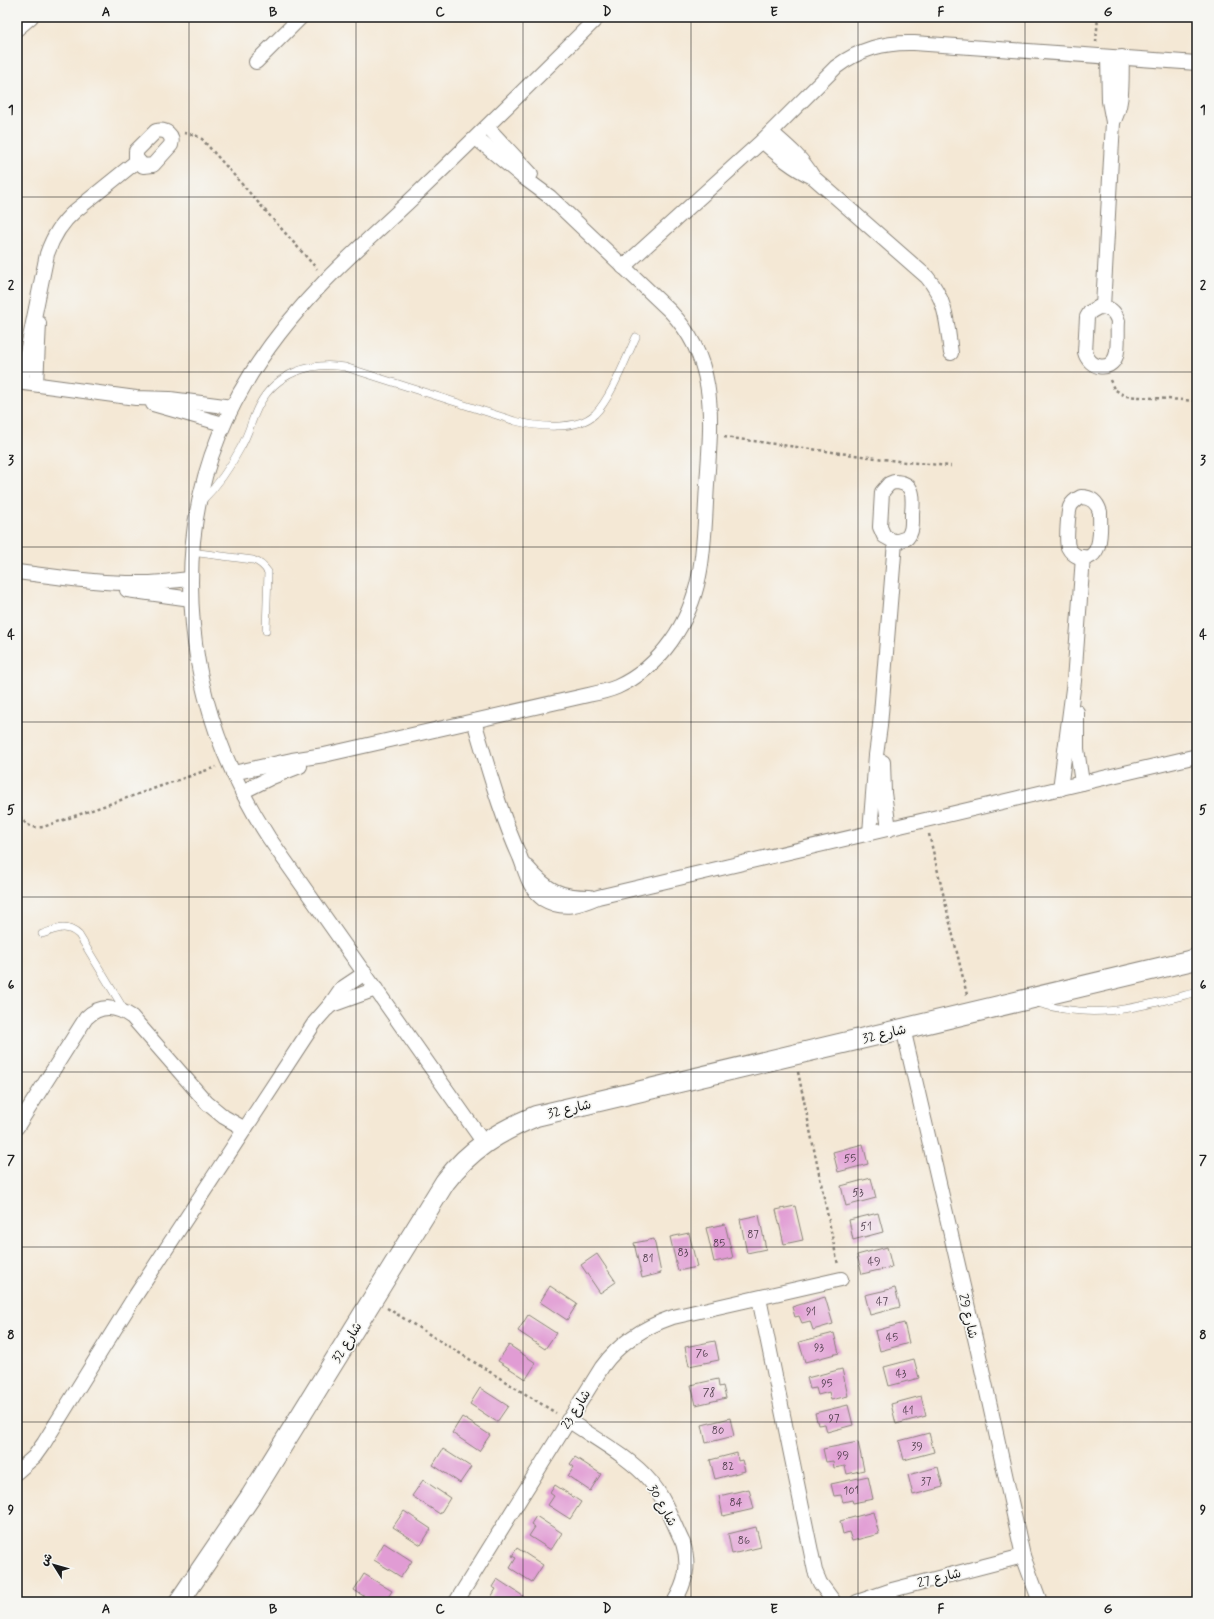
<svg xmlns="http://www.w3.org/2000/svg" width="1214" height="1619" font-family="Mynerve,'Playpen Sans Arabic',sans-serif">
<style>
.building{fill:#e19cd4}
.lines{fill:none;stroke-linecap:round;stroke-linejoin:round}
.lane-casing{stroke:#888278;stroke-width:8}
.street-casing{stroke:#888278;stroke-width:16}
.secondary-casing{stroke:#888278;stroke-width:22}
.path{stroke:#888278;stroke-width:2.5;stroke-dasharray:3 3;stroke-linecap:butt}
.lane{stroke:#fff;stroke-width:7}
.street{stroke:#fff;stroke-width:14}
.secondary{stroke:#fff;stroke-width:20}
.grid{fill:none;stroke:#1c1c1c;stroke-width:1;stroke-opacity:0.55}
.labels{text-anchor:middle;stroke-width:3.5;stroke-linejoin:round;paint-order:stroke}
.number-label{font-size:11px;fill:#4d3c4a}
.street-label{font-size:13px;fill:#1c1c1c;stroke:#f6f6f2}
.neatline{fill:none;stroke:#1c1c1c;stroke-width:1.5}
.grid-label{font-size:13px;text-anchor:middle;font-weight:bold;fill:#1c1c1c}
</style>
<rect width="100%" height="100%" fill="#f6f6f2"/>
<filter id="ink" filterUnits="userSpaceOnUse"><feTurbulence type="fractalNoise" baseFrequency=".025" numOctaves="2"/><feDisplacementMap in="SourceGraphic" scale="8" xChannelSelector="R" yChannelSelector="G"/><feConvolveMatrix kernelMatrix="1 2 1 2 8 2 1 2 1" color-interpolation-filters="sRGB"/></filter>
<filter id="wash" filterUnits="userSpaceOnUse"><feTurbulence type="fractalNoise" baseFrequency=".012" numOctaves="4" result="noise"/><feDisplacementMap in="SourceGraphic" scale="16" xChannelSelector="R" yChannelSelector="G"/><feGaussianBlur stdDeviation="0.9" result="paint"/><feColorMatrix in="noise" values="0 0 0 0 0 0 0 0 0 0 0 0 0 0 0 0 0 1.4 0 .05"/><feComposite in="paint" operator="in"/></filter>
<g filter="url(#wash)">
<rect width="100%" height="100%" fill="#f4e8d5"/>
<g id="blocks">
<g class="building">
<path d="M863,1144L868,1164L838,1172L833,1152Z"/>
<path d="M871,1178L876,1198L846,1206L841,1186Z"/>
<path d="M795,1206L803,1240L784,1244L776,1210Z"/>
<path d="M878,1213L883,1232L853,1240L849,1220Z"/>
<path d="M759,1215L766,1249L747,1253L740,1219Z"/>
<path d="M725,1224L733,1258L714,1262L706,1228Z"/>
<path d="M689,1233L697,1267L678,1271L670,1237Z"/>
<path d="M654,1239L661,1273L642,1278L634,1243Z"/>
<path d="M887,1247L892,1267L862,1274L857,1255Z"/>
<path d="M597,1254L616,1282L600,1293L581,1265Z"/>
<path d="M550,1286L577,1304L567,1320L540,1302Z"/>
<path d="M895,1288L900,1307L870,1315L865,1295Z"/>
<path d="M825,1297L833,1324L813,1330L810,1321L802,1323L799,1316L795,1317L792,1307Z"/>
<path d="M528,1315L556,1333L545,1349L518,1331Z"/>
<path d="M904,1323L909,1343L880,1351L875,1331Z"/>
<path d="M834,1333L839,1353L805,1362L799,1342Z"/>
<path d="M715,1341L719,1360L689,1366L685,1347Z"/>
<path d="M509,1345L536,1363L526,1379L498,1361Z"/>
<path d="M914,1359L919,1378L889,1386L884,1367Z"/>
<path d="M842,1369L848,1396L831,1400L829,1392L818,1395L816,1388L810,1389L807,1378Z"/>
<path d="M718,1379L719,1387L723,1386L726,1398L696,1405L691,1385Z"/>
<path d="M480,1388L508,1406L497,1422L470,1404Z"/>
<path d="M921,1396L926,1416L896,1424L891,1404Z"/>
<path d="M848,1405L853,1425L827,1432L825,1424L818,1425L815,1413Z"/>
<path d="M462,1417L490,1435L479,1451L452,1433Z"/>
<path d="M730,1418L734,1436L706,1443L702,1425Z"/>
<path d="M929,1433L934,1452L904,1460L899,1441Z"/>
<path d="M858,1442L864,1470L847,1474L845,1466L834,1468L833,1461L826,1462L823,1449Z"/>
<path d="M443,1449L471,1467L460,1483L433,1465Z"/>
<path d="M737,1453L738,1461L742,1460L745,1471L715,1479L710,1460Z"/>
<path d="M575,1457L601,1474L590,1491L568,1476L574,1467L570,1464Z"/>
<path d="M938,1467L943,1487L913,1495L908,1475Z"/>
<path d="M868,1476L873,1499L853,1503L852,1500L843,1502L841,1495L834,1496L831,1484Z"/>
<path d="M423,1480L450,1498L440,1514L412,1496Z"/>
<path d="M555,1485L581,1502L570,1519L548,1505L554,1496L550,1493Z"/>
<path d="M749,1489L754,1509L723,1516L719,1496Z"/>
<path d="M404,1511L431,1529L421,1545L393,1527Z"/>
<path d="M873,1512L879,1534L852,1541L849,1532L843,1534L840,1521Z"/>
<path d="M536,1516L562,1533L551,1550L529,1536L535,1527L531,1524Z"/>
<path d="M756,1527L761,1547L732,1554L728,1534Z"/>
<path d="M384,1543L412,1561L401,1577L374,1560Z"/>
<path d="M517,1548L543,1565L532,1582L510,1568L516,1558L512,1556Z"/>
<path d="M364,1574L392,1591L385,1602H373L354,1590Z"/>
<path d="M497,1579L523,1596L520,1602H495L490,1599L496,1589L492,1587Z"/>
</g>
</g>
</g>
<g filter="url(#ink)">
<use href="#blocks" fill-opacity="0" stroke="#888278" stroke-width="1"/>
<g class="lines">
<g class="lane-casing">
<g id="lane">
<path d="M202,501C218,485 231,466 241,447C249,433 252,418 259,405C276,373 311,361 345,367L515,421C537,427 577,431 595,414C611,398 626,358 636,337"/>
<path d="M191,552L253,560C260,562 264,566 268,572L266,631"/>
<path d="M42,934C57,929 66,923 79,935L125,1011"/>
<path d="M1037,1003C1096,1021 1139,1007 1197,992"/>
</g>
</g>
<g class="street-casing">
<g id="street">
<path d="M17,29L31,17"/>
<path d="M256,62L301,17"/>
<path d="M1113,122C1124,103 1121,79 1122,57"/>
<path d="M487,127L531,174"/>
<path d="M156,131C166,129 174,135 171,145L153,165L143,166L136,158V151Z"/>
<path d="M771,132C787,146 802,158 813,177"/>
<path d="M762,141C778,155 794,169 813,177L927,277C947,301 947,324 951,353"/>
<path d="M623,267L762,141L836,67C860,49 884,42 914,43L1197,63"/>
<path d="M1099,307C1109,307 1115,311 1118,321C1117,332 1119,346 1116,356C1110,373 1089,368 1085,352L1087,317L1090,312Z"/>
<path d="M1103,307L1113,122L1109,101L1108,57"/>
<path d="M17,382L136,398L170,399L232,407"/>
<path d="M21,382L47,254C53,236 61,223 75,211L137,161"/>
<path d="M36,384L39,323"/>
<path d="M153,404L223,424"/>
<path d="M894,482C916,482 913,499 912,514C912,523 913,531 907,538L895,542L884,536L880,527L882,492L889,484Z"/>
<path d="M1081,497C1091,497 1097,502 1100,512C1100,526 1104,563 1079,557C1074,555 1070,551 1068,547C1066,541 1068,513 1070,507C1072,502 1077,499 1081,497Z"/>
<path d="M17,572C59,577 102,584 145,583C160,583 175,580 190,579"/>
<path d="M127,590L191,599"/>
<path d="M1077,712V749L1082,783"/>
<path d="M474,721C488,767 500,813 520,857C526,872 529,889 543,899C563,911 579,905 598,897L1197,756"/>
<path d="M883,762L884,793L889,829"/>
<path d="M233,773L292,760L324,755L588,695C598,693 608,691 617,687C661,667 690,622 699,576C705,547 705,515 707,485C711,420 719,362 670,311L550,197L523,177L476,138"/>
<path d="M1060,789L1074,681L1083,557"/>
<path d="M242,792L272,777L300,766"/>
<path d="M870,833L876,755L880,726L895,542"/>
<path d="M527,867C548,891 559,897 590,897"/>
<path d="M328,1008L341,989L365,973"/>
<path d="M903,1028L978,1351L1023,1556L1040,1602"/>
<path d="M17,1127L86,1018C100,1004 117,1006 132,1017L207,1103L224,1117L245,1129"/>
<path d="M484,1143L269,838C227,773 200,702 193,625C180,484 230,379 326,280C356,249 389,221 420,191C480,134 539,75 598,17"/>
<path d="M759,1298L815,1571L820,1583L834,1602"/>
<path d="M568,1420C594,1438 630,1457 650,1481C665,1498 673,1523 683,1543C690,1565 686,1583 674,1602"/>
<path d="M17,1472L34,1457L44,1443L132,1301L315,1022L329,1006L376,989"/>
<path d="M456,1602L602,1367C620,1342 644,1327 673,1317L841,1279"/>
<path d="M857,1602L892,1590L1023,1556"/>
</g>
</g>
<g class="secondary-casing">
<path id="secondary" d="M179,1602L251,1496L445,1182C470,1149 498,1132 536,1116L1197,959"/>
</g>
<g class="path">
<path d="M1096,42L1098,17"/>
<path d="M184,133L195,135L202,139L317,269"/>
<path d="M1110,380L1114,389L1125,396L1197,401"/>
<path d="M724,437L905,462L951,466"/>
<path d="M17,811C22,822 29,829 43,827L216,767"/>
<path d="M929,834L967,995"/>
<path d="M798,1072L838,1265"/>
<path d="M387,1308L556,1413"/>
</g>
<use href="#lane" class="lane"/>
<use href="#street" class="street"/>
<use href="#secondary" class="secondary"/>
</g>
</g>
<path class="grid" d="M189,17V1602M356,17V1602M523,17V1602M691,17V1602M858,17V1602M1025,17V1602M17,197H1197M17,372H1197M17,547H1197M17,722H1197M17,897H1197M17,1072H1197M17,1247H1197M17,1422H1197"/>
<g class="labels">
<g class="number-label">
<text x="850" y="1162">55</text>
<text x="858" y="1196">53</text>
<text x="866" y="1230">51</text>
<text x="753" y="1238">87</text>
<text x="719" y="1247">85</text>
<text x="683" y="1256">83</text>
<text x="648" y="1262">81</text>
<text x="874" y="1265">49</text>
<text x="882" y="1305">47</text>
<text x="811" y="1315">91</text>
<text x="892" y="1341">45</text>
<text x="819" y="1351">93</text>
<text x="702" y="1357">76</text>
<text x="901" y="1377">43</text>
<text x="827" y="1387">95</text>
<text x="709" y="1396">78</text>
<text x="908" y="1414">41</text>
<text x="834" y="1422">97</text>
<text x="718" y="1434">80</text>
<text x="917" y="1450">39</text>
<text x="843" y="1459">99</text>
<text x="728" y="1470">82</text>
<text x="926" y="1485">37</text>
<text x="851" y="1494">101</text>
<text x="736" y="1506">84</text>
<text x="744" y="1544">86</text>
</g>
<g class="street-label">
<text transform="translate(884 1033) rotate(-13)" y="5">شارع 32</text>
<text transform="translate(569 1108) rotate(-13)" y="5">شارع 32</text>
<text transform="translate(969 1316) rotate(77)" y="5">شارع 29</text>
<text transform="translate(346 1342) rotate(-58)" y="5">شارع 32</text>
<text transform="translate(575 1409) rotate(-58)" y="5">شارع 23</text>
<text transform="translate(663 1505) rotate(61)" y="5">شارع 30</text>
<text transform="translate(939 1577) rotate(-14)" y="5">شارع 27</text>
</g>
</g>
<rect width="1214" height="1619" fill="none" stroke="#f6f6f2" stroke-width="44"/>
<g transform="translate(54 1565) rotate(307)" stroke="#f6f6f2" stroke-width="3" paint-order="stroke">
<path d="M0-3L7 15L0 10L-7 15Z" fill="#1c1c1c"/>
<text y="-6" font-size="11" font-weight="bold" text-anchor="middle" fill="#1c1c1c">ش</text>
</g>
<rect x="22" y="22" width="1170" height="1575" class="neatline"/>
<g class="grid-label">
<text x="106" y="16">A</text>
<text x="273" y="16">B</text>
<text x="440" y="16">C</text>
<text x="607" y="16">D</text>
<text x="774" y="16">E</text>
<text x="941" y="16">F</text>
<text x="1108" y="16">G</text>
<text x="11" y="114">1</text>
<text x="1203" y="114">1</text>
<text x="11" y="289">2</text>
<text x="1203" y="289">2</text>
<text x="11" y="464">3</text>
<text x="1203" y="464">3</text>
<text x="11" y="639">4</text>
<text x="1203" y="639">4</text>
<text x="11" y="814">5</text>
<text x="1203" y="814">5</text>
<text x="11" y="989">6</text>
<text x="1203" y="989">6</text>
<text x="11" y="1164">7</text>
<text x="1203" y="1164">7</text>
<text x="11" y="1339">8</text>
<text x="1203" y="1339">8</text>
<text x="11" y="1514">9</text>
<text x="1203" y="1514">9</text>
<text x="106" y="1613">A</text>
<text x="273" y="1613">B</text>
<text x="440" y="1613">C</text>
<text x="607" y="1613">D</text>
<text x="774" y="1613">E</text>
<text x="941" y="1613">F</text>
<text x="1108" y="1613">G</text>
</g>
</svg>
